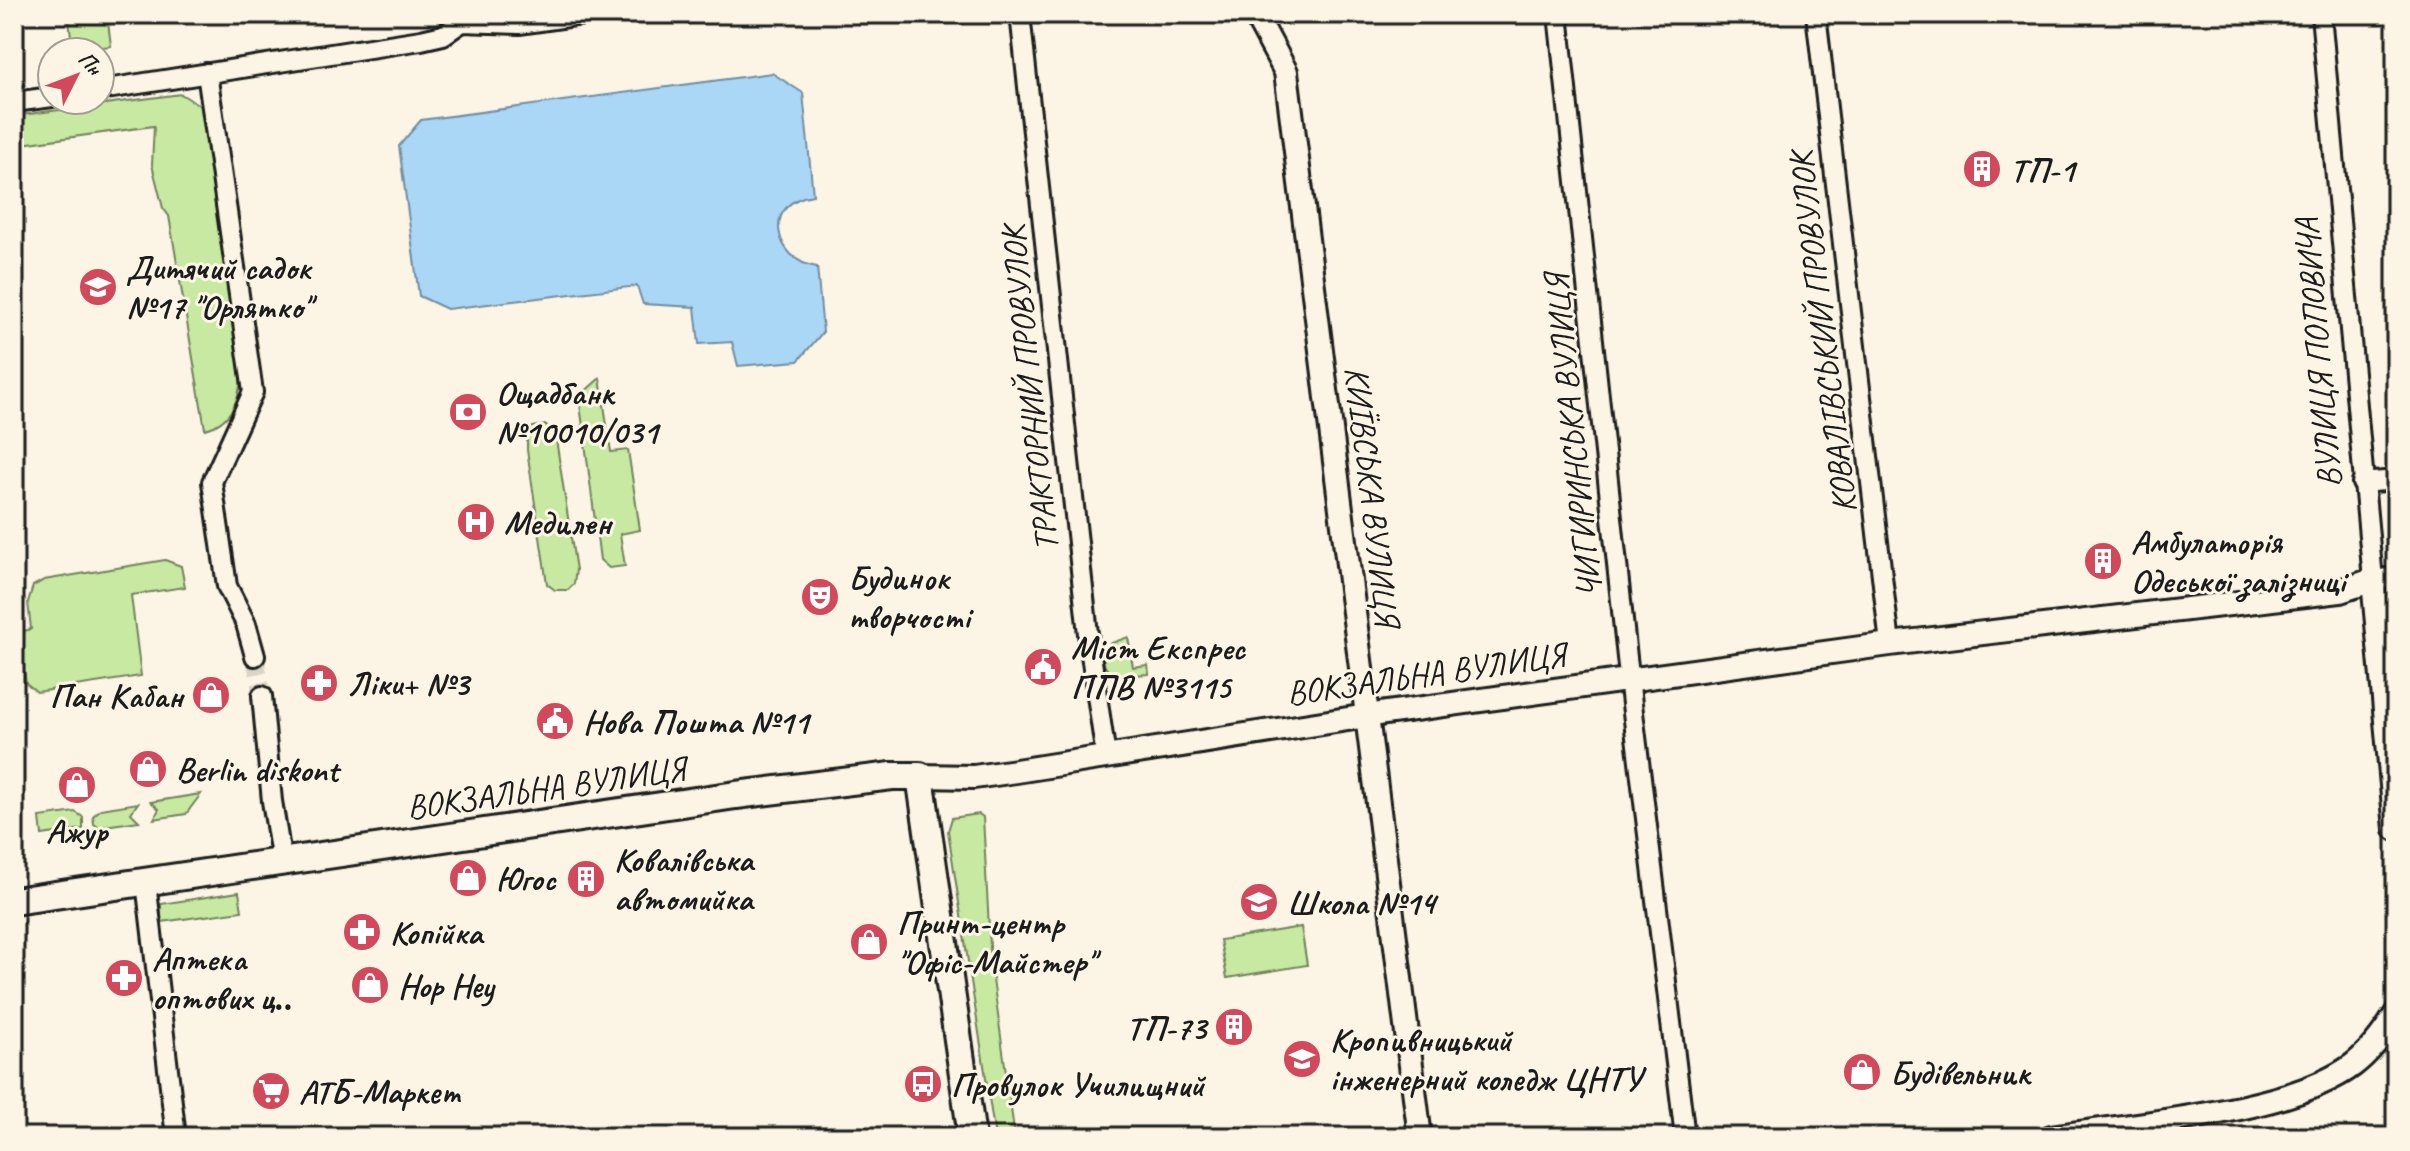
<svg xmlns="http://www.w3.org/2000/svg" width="2410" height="1151" font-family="Caveat,sans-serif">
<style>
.green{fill:#c7e9a1;stroke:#72825e;stroke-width:2}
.water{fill:#aad7f6;stroke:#718c9f;stroke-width:2}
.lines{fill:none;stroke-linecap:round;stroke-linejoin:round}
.minor-tunnel{stroke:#dad4c7;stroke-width:18;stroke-dasharray:18 9;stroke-linecap:butt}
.minor-casing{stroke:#1c1c1c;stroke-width:24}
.tertiary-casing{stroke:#1c1c1c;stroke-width:28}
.secondary-casing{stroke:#1c1c1c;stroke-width:32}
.minor{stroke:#fcf5e5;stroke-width:18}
.tertiary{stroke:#fcf5e5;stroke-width:22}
.secondary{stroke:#fcf5e5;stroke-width:26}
.labels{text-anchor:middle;stroke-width:6;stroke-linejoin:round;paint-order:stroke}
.poi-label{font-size:34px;font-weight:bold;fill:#1c1c1c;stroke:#fcf5e5;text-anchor:start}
.street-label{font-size:34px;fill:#1c1c1c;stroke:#fcf5e5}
</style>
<rect width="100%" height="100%" fill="#fcf5e5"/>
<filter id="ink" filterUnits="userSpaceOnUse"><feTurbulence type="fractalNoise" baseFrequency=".0125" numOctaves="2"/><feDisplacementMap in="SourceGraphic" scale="16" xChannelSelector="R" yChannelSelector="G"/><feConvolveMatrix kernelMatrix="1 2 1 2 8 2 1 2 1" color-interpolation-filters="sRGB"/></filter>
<g filter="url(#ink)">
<g class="green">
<path d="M68,14H107L111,46L73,51Z"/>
<path d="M181,94L202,107L242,366C241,393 235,422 205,429L169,216L163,208L152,165L154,126L14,145V116Z"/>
<path d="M600,378L611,452L628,450L640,530L620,534L625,566L609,568L600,560L580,404L583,393Z"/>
<path d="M546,425L554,431L556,439L576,570L574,584L568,590H555L547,584L527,450V432L533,427Z"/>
<path d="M165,560L181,566L185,587L131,595L141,676L37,692L26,683L17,633L31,629L28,602L33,586L44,580Z"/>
<path d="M1128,637L1133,667L1148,665L1149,674C1125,675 1094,681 1106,645Z"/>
<path d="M201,794L186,814L154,819L159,809L151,802Z"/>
<path d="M138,803L131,813L139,821L98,827L94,824L93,816L101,809Z"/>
<path d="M75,812L83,817V829L42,835L40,817Z"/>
<path d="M979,814L983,817L991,965L1015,1137H995L948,831L952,818Z"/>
<path d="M239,892L242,911L161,922V904Z"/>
<path d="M1301,927L1307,965L1227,978L1220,940Z"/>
</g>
<path class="water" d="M772,73L803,93L813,195C761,202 774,261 817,267L823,332L798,361L738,366L732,342L699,344L695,307L643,304L637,286L447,309L419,296L399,146L421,120Z"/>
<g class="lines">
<path class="minor-tunnel" d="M255,656L262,696"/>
<g class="minor-casing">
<g id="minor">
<path d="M1020,14L1088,634L1106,757"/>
<path d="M1558,14L1632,704L1685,1137"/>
<path d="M1816,14L1890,644"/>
<path d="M2321,14L2373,580L2396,577"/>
<path d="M207,73L253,392L212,482L227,586L246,624L255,656"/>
<path d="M100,90L421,40L443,35L462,22L519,24L589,14"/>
<path d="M14,102L52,97"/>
<path d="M2362,483L2396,480"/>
<path d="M262,696L272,801L282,862"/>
<path d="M146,882L176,1137"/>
</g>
</g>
<g class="tertiary-casing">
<g id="tertiary">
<path d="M1255,14L1286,72L1420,1137"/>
<path d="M920,776L974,777L1016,771L1386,713L1890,644L2340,591L2373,580L2396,829"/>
<path d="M2051,1137C2132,1124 2289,1113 2353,1065C2370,1052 2385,1032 2396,1014"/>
</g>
</g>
<g class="secondary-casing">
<path id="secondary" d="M14,901L736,795L892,776H920L972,1137"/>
</g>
<use href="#minor" class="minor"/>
<use href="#tertiary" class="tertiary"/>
<use href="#secondary" class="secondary"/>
</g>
</g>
<defs>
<g id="building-disc" transform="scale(2)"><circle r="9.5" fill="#d1495b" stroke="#fcf5e5"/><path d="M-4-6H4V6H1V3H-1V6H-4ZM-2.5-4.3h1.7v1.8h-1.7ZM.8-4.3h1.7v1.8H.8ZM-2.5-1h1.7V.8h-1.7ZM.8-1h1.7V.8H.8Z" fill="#fff"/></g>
<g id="school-disc" transform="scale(2)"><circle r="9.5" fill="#d1495b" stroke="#fcf5e5"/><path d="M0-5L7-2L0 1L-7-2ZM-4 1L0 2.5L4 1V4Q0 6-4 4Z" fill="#fff"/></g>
<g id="bank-disc" transform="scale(2)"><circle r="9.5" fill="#d1495b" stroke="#fcf5e5"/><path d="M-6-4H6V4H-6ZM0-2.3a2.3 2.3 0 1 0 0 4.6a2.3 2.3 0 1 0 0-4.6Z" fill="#fff"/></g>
<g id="hospital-disc" transform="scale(2)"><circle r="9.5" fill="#d1495b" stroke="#fcf5e5"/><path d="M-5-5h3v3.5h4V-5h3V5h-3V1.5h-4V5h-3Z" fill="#fff"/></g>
<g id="theatre-disc" transform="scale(2)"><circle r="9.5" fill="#d1495b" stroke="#fcf5e5"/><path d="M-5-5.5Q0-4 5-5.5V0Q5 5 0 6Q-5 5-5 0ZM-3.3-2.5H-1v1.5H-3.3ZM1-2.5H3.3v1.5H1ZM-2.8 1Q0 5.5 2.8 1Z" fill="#fff"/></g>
<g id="civic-disc" transform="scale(2)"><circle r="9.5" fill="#d1495b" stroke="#fcf5e5"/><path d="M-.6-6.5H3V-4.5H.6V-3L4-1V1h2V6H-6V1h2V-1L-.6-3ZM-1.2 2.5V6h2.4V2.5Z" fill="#fff"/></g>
<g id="pharmacy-disc" transform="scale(2)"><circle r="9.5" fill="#d1495b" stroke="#fcf5e5"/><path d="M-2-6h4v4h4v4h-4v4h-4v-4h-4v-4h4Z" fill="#fff"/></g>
<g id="shop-disc" transform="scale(2)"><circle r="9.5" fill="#d1495b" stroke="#fcf5e5"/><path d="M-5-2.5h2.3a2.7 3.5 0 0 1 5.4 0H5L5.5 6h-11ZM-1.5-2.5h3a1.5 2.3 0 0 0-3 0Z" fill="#fff"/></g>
<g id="university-disc" transform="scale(2)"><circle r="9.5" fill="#d1495b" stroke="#fcf5e5"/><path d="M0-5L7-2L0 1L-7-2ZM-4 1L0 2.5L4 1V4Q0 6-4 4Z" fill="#fff"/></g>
<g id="bus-disc" transform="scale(2)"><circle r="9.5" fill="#d1495b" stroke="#fcf5e5"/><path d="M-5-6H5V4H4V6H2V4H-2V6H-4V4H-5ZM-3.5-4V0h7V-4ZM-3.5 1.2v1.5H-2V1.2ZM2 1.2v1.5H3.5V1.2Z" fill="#fff"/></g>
<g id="supermarket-disc" transform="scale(2)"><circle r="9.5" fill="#d1495b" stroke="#fcf5e5"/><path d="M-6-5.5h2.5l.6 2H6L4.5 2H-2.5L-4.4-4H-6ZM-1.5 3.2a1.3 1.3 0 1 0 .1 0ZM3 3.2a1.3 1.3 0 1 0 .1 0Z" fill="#fff"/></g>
</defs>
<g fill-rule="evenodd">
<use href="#building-disc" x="1982" y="169"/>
<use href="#school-disc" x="98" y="287"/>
<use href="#bank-disc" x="468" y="412"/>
<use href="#hospital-disc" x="476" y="522"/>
<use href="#building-disc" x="2103" y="561"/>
<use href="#theatre-disc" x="820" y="597"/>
<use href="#civic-disc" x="1043" y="667"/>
<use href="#pharmacy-disc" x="319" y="683"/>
<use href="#shop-disc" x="211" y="695"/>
<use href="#civic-disc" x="555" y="721"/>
<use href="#shop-disc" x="148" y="769"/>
<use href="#shop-disc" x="77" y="785"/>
<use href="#shop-disc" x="468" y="878"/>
<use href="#building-disc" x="586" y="879"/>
<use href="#school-disc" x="1259" y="902"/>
<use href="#pharmacy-disc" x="362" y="932"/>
<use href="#shop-disc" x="869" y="942"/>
<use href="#pharmacy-disc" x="124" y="978"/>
<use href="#shop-disc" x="370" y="985"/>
<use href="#building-disc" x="1234" y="1027"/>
<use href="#university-disc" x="1302" y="1059"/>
<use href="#shop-disc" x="1862" y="1072"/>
<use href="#bus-disc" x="923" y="1084"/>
<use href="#supermarket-disc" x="271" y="1091"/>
</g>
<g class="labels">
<g class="poi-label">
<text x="2010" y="181">ТП-1</text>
<text x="126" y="279">Дитячий садок<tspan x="126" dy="39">№17 "Орлятко"</tspan></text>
<text x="496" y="404">Ощадбанк<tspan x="496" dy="39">№10010/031</tspan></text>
<text x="504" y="534">Медилен</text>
<text x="2131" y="553">Амбулаторія<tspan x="2131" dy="39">Одеської залізниці</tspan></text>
<text x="848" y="589">Будинок<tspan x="848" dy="39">творчості</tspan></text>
<text x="1071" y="659">Міст Експрес<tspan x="1071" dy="39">ППВ №3115</tspan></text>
<text x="347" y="695">Ліки+ №3</text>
<text x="183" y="707" text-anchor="end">Пан Кабан</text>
<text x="583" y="733">Нова Пошта №11</text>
<text x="176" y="781">Berlin diskont</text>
<text x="77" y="842" text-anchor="middle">Ажур</text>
<text x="614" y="871">Ковалівська<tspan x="614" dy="39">автомийка</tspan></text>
<text x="496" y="890">Югос</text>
<text x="1287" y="914">Школа №14</text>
<text x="897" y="934">Принт-центр<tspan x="897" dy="39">"Офіс-Майстер"</tspan></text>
<text x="390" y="944">Копійка</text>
<text x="152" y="970">Аптека<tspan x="152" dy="39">оптових ц‥</tspan></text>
<text x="398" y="997">Hop Hey</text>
<text x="1206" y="1039" text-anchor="end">ТП-73</text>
<text x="1330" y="1051">Кропивницький<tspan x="1330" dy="39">інженерний коледж ЦНТУ</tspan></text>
<text x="1890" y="1084">Будівельник</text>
<text x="951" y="1096">Провулок Училищний</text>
<text x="299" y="1103">АТБ-Маркет</text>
</g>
<g class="street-label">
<text transform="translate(1822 333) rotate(-97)" y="12">КОВАЛІВСЬКИЙ ПРОВУЛОК</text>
<text transform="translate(2317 353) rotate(-95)" y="12">ВУЛИЦЯ ПОПОВИЧА</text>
<text transform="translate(1029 389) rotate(-96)" y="12">ТРАКТОРНИЙ ПРОВУЛОК</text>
<text transform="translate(1572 436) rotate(-96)" y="12">ЧИГИРИНСЬКА ВУЛИЦЯ</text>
<text transform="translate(1373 496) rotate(83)" y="12">КИЇВСЬКА ВУЛИЦЯ</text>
<text transform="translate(1426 673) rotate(-8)" y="12">ВОКЗАЛЬНА ВУЛИЦЯ</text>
<text transform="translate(546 787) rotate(-8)" y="12">ВОКЗАЛЬНА ВУЛИЦЯ</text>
</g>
</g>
<rect width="2410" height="1151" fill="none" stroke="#fcf5e5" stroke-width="48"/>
<rect x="24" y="24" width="2362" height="1103" fill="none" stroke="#1c1c1c" stroke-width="3" filter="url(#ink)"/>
<g transform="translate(76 76) rotate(48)"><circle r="38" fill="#fcf5e5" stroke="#a29e95" stroke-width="2"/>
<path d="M0-6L14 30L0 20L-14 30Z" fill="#d1495b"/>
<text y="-12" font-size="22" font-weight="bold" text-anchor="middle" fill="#1c1c1c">Пн</text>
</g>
</svg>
